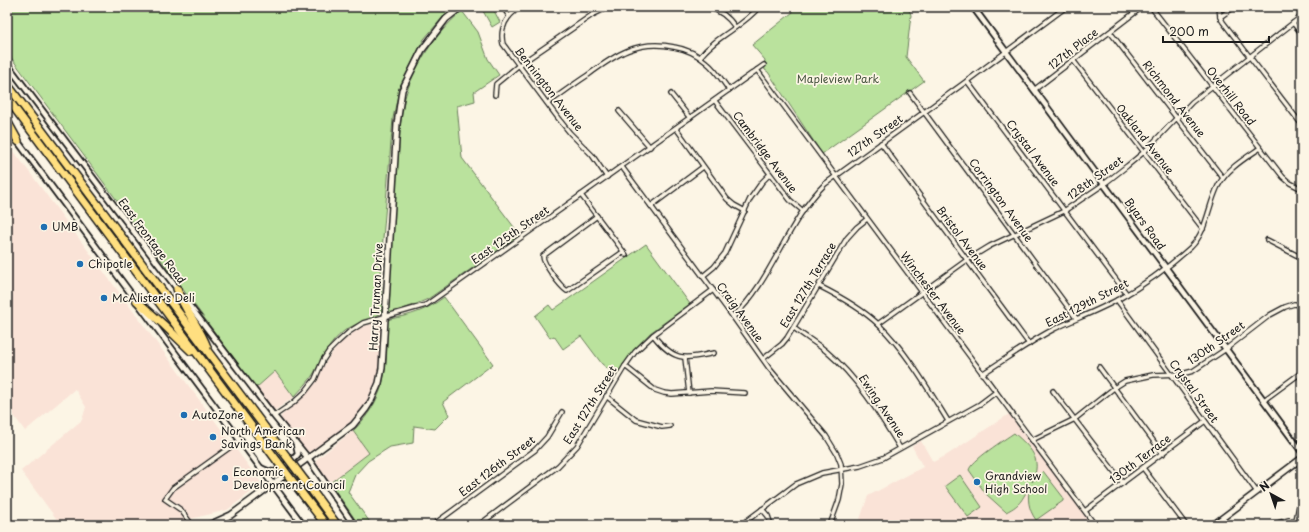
<svg xmlns="http://www.w3.org/2000/svg" width="1309" height="532" font-family="'Playpen Sans',sans-serif">
<style>
.built{fill:#fae3d7}
.green{fill:#bae29d;stroke:#6b7f5c}
.lines{fill:none;stroke-linecap:round;stroke-linejoin:round}
.minor-casing{stroke:#1c1c1c;stroke-width:6}
.tertiary-casing{stroke:#1c1c1c;stroke-width:8}
.secondary-casing{stroke:#1c1c1c;stroke-width:8}
.motorway-casing{stroke:#1c1c1c;stroke-width:10}
.minor{stroke:#fcf5e5;stroke-width:3.5}
.tertiary{stroke:#fcf5e5;stroke-width:4.5}
.secondary{stroke:#fcf5e5;stroke-width:5}
.motorway{stroke:#ffdf80;stroke-width:7}
.motorway-bridge-casing{stroke:#1c1c1c;stroke-width:10;stroke-linecap:butt}
.motorway-bridge{stroke:#ffdf80;stroke-width:7}
.poi-dot{fill:#1f6fb2;stroke:#fcf5e5;stroke-width:1.5}
.labels{text-anchor:middle;stroke-width:3.5;stroke-linejoin:round;paint-order:stroke}
.street-label{font-size:11px;fill:#1c1c1c;stroke:#fcf5e5}
.park-label{font-size:11px;fill:#4b5743;stroke:#fcf5e5}
.poi-label{font-size:11px;fill:#1c1c1c;stroke:#fcf5e5;text-anchor:start}
</style>
<rect width="100%" height="100%" fill="#fcf5e5"/>
<filter id="ink" filterUnits="userSpaceOnUse"><feTurbulence type="fractalNoise" baseFrequency=".025" numOctaves="2"/><feDisplacementMap in="SourceGraphic" scale="8" xChannelSelector="R" yChannelSelector="G"/><feConvolveMatrix kernelMatrix="1 2 1 2 8 2 1 2 1" color-interpolation-filters="sRGB"/></filter>
<g filter="url(#ink)">
<g class="built">
<path d="M7,142L262,484L227,510L182,521L142,525H61L21,471L82,420L86,407L75,389L25,431L7,406Z"/>
<path d="M375,323H379L381,326L380,363L376,380L368,401L350,423L312,451L308,452L305,450L281,420V416L301,399L311,388L329,357L340,343L349,334L361,327Z"/>
<path d="M275,371L294,397L277,409L274,410L256,388Z"/>
<path d="M1009,414L1092,525H858L868,496L923,467L912,446L921,441L933,462L947,455Z"/>
<path d="M353,431L369,453L330,483L317,466L316,462L317,459Z"/>
</g>
<g class="green">
<path d="M7,7H446L449,10L424,39L400,86L393,118L381,263L382,310L380,314C368,320 356,323 344,331C329,343 323,357 314,373C309,382 301,389 294,397L275,371L256,388L7,52Z"/>
<path d="M490,7H492L500,22L492,27L483,11Z"/>
<path d="M792,7H908L911,15L906,57L924,81L822,154L768,72L765,70L764,65L765,60L752,45L793,12Z"/>
<path d="M462,11L478,32L488,59L499,75L474,92L475,101L457,106L462,158L520,235L428,299L414,305L392,313L388,311V306L400,129C401,120 402,110 404,101C413,67 435,34 462,11Z"/>
<path d="M646,244L690,304L650,333L636,348L616,375L602,364L581,336L563,349L554,336L550,338L535,316L549,305L553,310Z"/>
<path d="M444,297L493,364L443,402L449,415L435,429L414,426L413,443L390,447L368,461L355,475L348,492L372,525H359L330,483L369,453L353,431C388,396 387,368 387,322L390,319C411,315 426,311 444,297Z"/>
<path d="M1014,433C1031,448 1043,459 1032,482L1043,471L1063,497V501L1036,520C1028,509 1027,498 1030,486C1021,500 1022,504 1006,512L986,494L969,470C971,461 1005,439 1014,433Z"/>
<path d="M960,475L982,507L968,517L945,486Z"/>
</g>
<g class="lines">
<g class="minor-casing">
<g id="minor">
<path d="M503,7L509,16"/>
<path d="M520,7C507,16 499,27 503,44L558,118L570,133L592,155L607,177"/>
<path d="M707,7C719,10 728,16 735,27"/>
<path d="M1151,7L1283,177L1290,183L1302,189"/>
<path d="M1219,7L1220,17L1223,22L1302,125"/>
<path d="M977,12L984,7"/>
<path d="M1220,17L1234,7"/>
<path d="M1293,23L1302,34"/>
<path d="M1110,32L1223,178"/>
<path d="M700,57C716,36 743,27 759,7"/>
<path d="M1073,60L1203,229"/>
<path d="M757,70L1095,525"/>
<path d="M967,81L1127,294"/>
<path d="M1034,90L1142,7"/>
<path d="M910,93L1076,318"/>
<path d="M671,94L690,118"/>
<path d="M495,95L496,84L519,65L592,15L609,7"/>
<path d="M715,101L790,200L803,211"/>
<path d="M548,103C561,94 574,84 588,75C615,55 638,39 674,47C686,49 697,54 706,62C716,70 722,80 729,90"/>
<path d="M619,111L650,147"/>
<path d="M676,128L727,199L734,205L745,211"/>
<path d="M881,143L1029,344"/>
<path d="M622,167L733,317L769,368L826,436L837,454L841,464L842,484L839,500L830,525"/>
<path d="M581,195L626,255"/>
<path d="M651,206L703,167"/>
<path d="M597,216L543,256C543,264 560,286 567,291L570,289L623,252"/>
<path d="M1267,240L1302,258"/>
<path d="M703,276L714,267L725,253L750,199L762,182L770,174"/>
<path d="M819,286C839,296 861,308 878,324C907,352 927,387 948,421"/>
<path d="M1117,300L1257,492"/>
<path d="M733,317C773,280 786,222 825,184L967,81L1066,7"/>
<path d="M878,324L967,260L990,246L1064,211L1104,184L1127,166L1144,152L1192,102L1302,16"/>
<path d="M794,328C804,336 816,343 826,351C858,378 879,413 900,448"/>
<path d="M653,335C674,361 682,360 714,353"/>
<path d="M685,358L689,393"/>
<path d="M763,359L782,344L787,338L847,238L857,227L867,219"/>
<path d="M625,366L655,390L664,393L672,394L711,391L745,393"/>
<path d="M1099,367L1163,454"/>
<path d="M982,374C1006,359 1029,342 1054,329C1075,319 1097,311 1117,300C1144,285 1169,267 1191,247C1207,231 1208,206 1218,186C1227,169 1244,159 1260,148"/>
<path d="M1053,391L1123,483"/>
<path d="M606,396L636,420L662,427L670,426"/>
<path d="M1264,400L1302,372"/>
<path d="M274,416L293,403L305,392L315,379L323,360L329,351L338,342L349,332L363,323L426,305L764,65"/>
<path d="M1032,440L1075,419L1114,388L1125,381L1153,375L1182,374L1193,371L1226,349L1270,315L1285,307L1294,304L1302,305"/>
<path d="M1143,468L1186,525"/>
<path d="M762,509L768,516L771,525"/>
<path d="M1085,511L1205,421"/>
<path d="M1296,520L1299,506"/>
<path d="M192,525L181,510L165,499L173,488L240,440"/>
<path d="M433,525L535,450L547,437L562,412"/>
<path d="M479,525L558,466L577,446L625,366L635,352L653,335L713,290"/>
<path d="M741,525L796,484L822,473L860,466L883,458L980,404L996,392"/>
<path d="M1271,525L1289,520L1302,521"/>
</g>
</g>
<g class="tertiary-casing">
<g id="tertiary">
<path d="M973,7L1302,452"/>
<path d="M7,64L178,290"/>
<path d="M16,139L303,525"/>
<path d="M182,296L274,416L308,458L354,525"/>
<path d="M261,468C265,470 270,472 274,472C280,471 295,458 298,454L296,445"/>
</g>
</g>
<g class="secondary-casing">
<g id="secondary">
<path d="M209,525L231,515L353,425L366,409L371,401L379,383L382,368L397,124L402,90L422,50L446,19L461,7"/>
<path d="M1213,525L1302,458"/>
</g>
</g>
<g class="motorway-casing">
<g id="motorway">
<path d="M7,84L287,457"/>
<path d="M7,98L278,462"/>
<path d="M7,121L18,141"/>
<path d="M177,289C184,310 199,326 207,347"/>
<path d="M137,301L164,325L191,351"/>
<path d="M305,481L337,525"/>
<path d="M297,487L326,525"/>
</g>
</g>
<use href="#minor" class="minor"/>
<use href="#tertiary" class="tertiary"/>
<use href="#secondary" class="secondary"/>
<use href="#motorway" class="motorway"/>
<g class="motorway-bridge-casing">
<g id="motorway-bridge">
<path d="M287,457L305,481"/>
<path d="M278,462L297,487"/>
</g>
</g>
<use href="#motorway-bridge" class="motorway-bridge"/>
</g>
</g>
<g class="poi-dot">
<circle cx="44" cy="227" r="4"/>
<circle cx="80" cy="264" r="4"/>
<circle cx="104" cy="298" r="4"/>
<circle cx="184" cy="415" r="4"/>
<circle cx="213" cy="437" r="4"/>
<circle cx="225" cy="478" r="4"/>
<circle cx="977" cy="482" r="4"/>
</g>
<g class="labels">
<g class="street-label">
<text transform="translate(1073 49) rotate(-38)" y="4">127th Place</text>
<text transform="translate(549 89) rotate(52)" y="4">Bennington Avenue</text>
<text transform="translate(1231 96) rotate(52)" y="4">Overhill Road</text>
<text transform="translate(1174 99) rotate(52)" y="4">Richmond Avenue</text>
<text transform="translate(875 136) rotate(-35)" y="4">127th Street</text>
<text transform="translate(1145 139) rotate(52)" y="4">Oakland Avenue</text>
<text transform="translate(765 152) rotate(53)" y="4">Cambridge Avenue</text>
<text transform="translate(1033 153) rotate(53)" y="4">Crystal Avenue</text>
<text transform="translate(1095 178) rotate(-36)" y="4">128th Street</text>
<text transform="translate(1001 200) rotate(54)" y="4">Corrington Avenue</text>
<text transform="translate(1145 224) rotate(54)" y="4">Byars Road</text>
<text transform="translate(510 235) rotate(-35)" y="4">East 125th Street</text>
<text transform="translate(962 238) rotate(53)" y="4">Bristol Avenue</text>
<text transform="translate(152 241) rotate(53)" y="4">East Frontage Road</text>
<text transform="translate(808 285) rotate(-59)" y="4">East 127th Terrace</text>
<text transform="translate(933 293) rotate(53)" y="4">Winchester Avenue</text>
<text transform="translate(376 297) rotate(-87)" y="4">Harry Truman Drive</text>
<text transform="translate(1087 303) rotate(-27)" y="4">East 129th Street</text>
<text transform="translate(740 312) rotate(54)" y="4">Craig Avenue</text>
<text transform="translate(1216 343) rotate(-35)" y="4">130th Street</text>
<text transform="translate(1194 391) rotate(54)" y="4">Crystal Street</text>
<text transform="translate(590 405) rotate(-58)" y="4">East 127th Street</text>
<text transform="translate(882 406) rotate(56)" y="4">Ewing Avenue</text>
<text transform="translate(1140 459) rotate(-37)" y="4">130th Terrace</text>
<text transform="translate(497 466) rotate(-37)" y="4">East 126th Street</text>
</g>
<g class="park-label">
<text x="838" y="83">Mapleview Park</text>
</g>
<g class="poi-label">
<text x="52" y="231">UMB</text>
<text x="88" y="268">Chipotle</text>
<text x="112" y="302">McAlister's Deli</text>
<text x="192" y="419">AutoZone</text>
<text x="221" y="435">North American<tspan x="221" dy="13">Savings Bank</tspan></text>
<text x="233" y="476">Economic<tspan x="233" dy="13">Development Council</tspan></text>
<text x="985" y="480">Grandview<tspan x="985" dy="13">High School</tspan></text>
</g>
</g>
<rect width="1309" height="532" fill="none" stroke="#fcf5e5" stroke-width="24"/>
<rect x="12" y="12" width="1285" height="508" fill="none" stroke="#1c1c1c" stroke-width="1.5" filter="url(#ink)"/>
<g transform="translate(1271 494) rotate(320)" stroke="#fcf5e5" stroke-width="3" paint-order="stroke">
<path d="M0-3L7 15L0 10L-7 15Z" fill="#1c1c1c"/>
<text y="-6" font-size="11" font-weight="bold" text-anchor="middle" fill="#1c1c1c">N</text>
</g>
<path d="M1163 36v6h106v-6" fill="none" stroke="#1c1c1c" stroke-width="2"/>
<text x="1169" y="36" font-size="12" fill="#1c1c1c" stroke="#fcf5e5" stroke-width="3" paint-order="stroke">200 m</text>
</svg>
